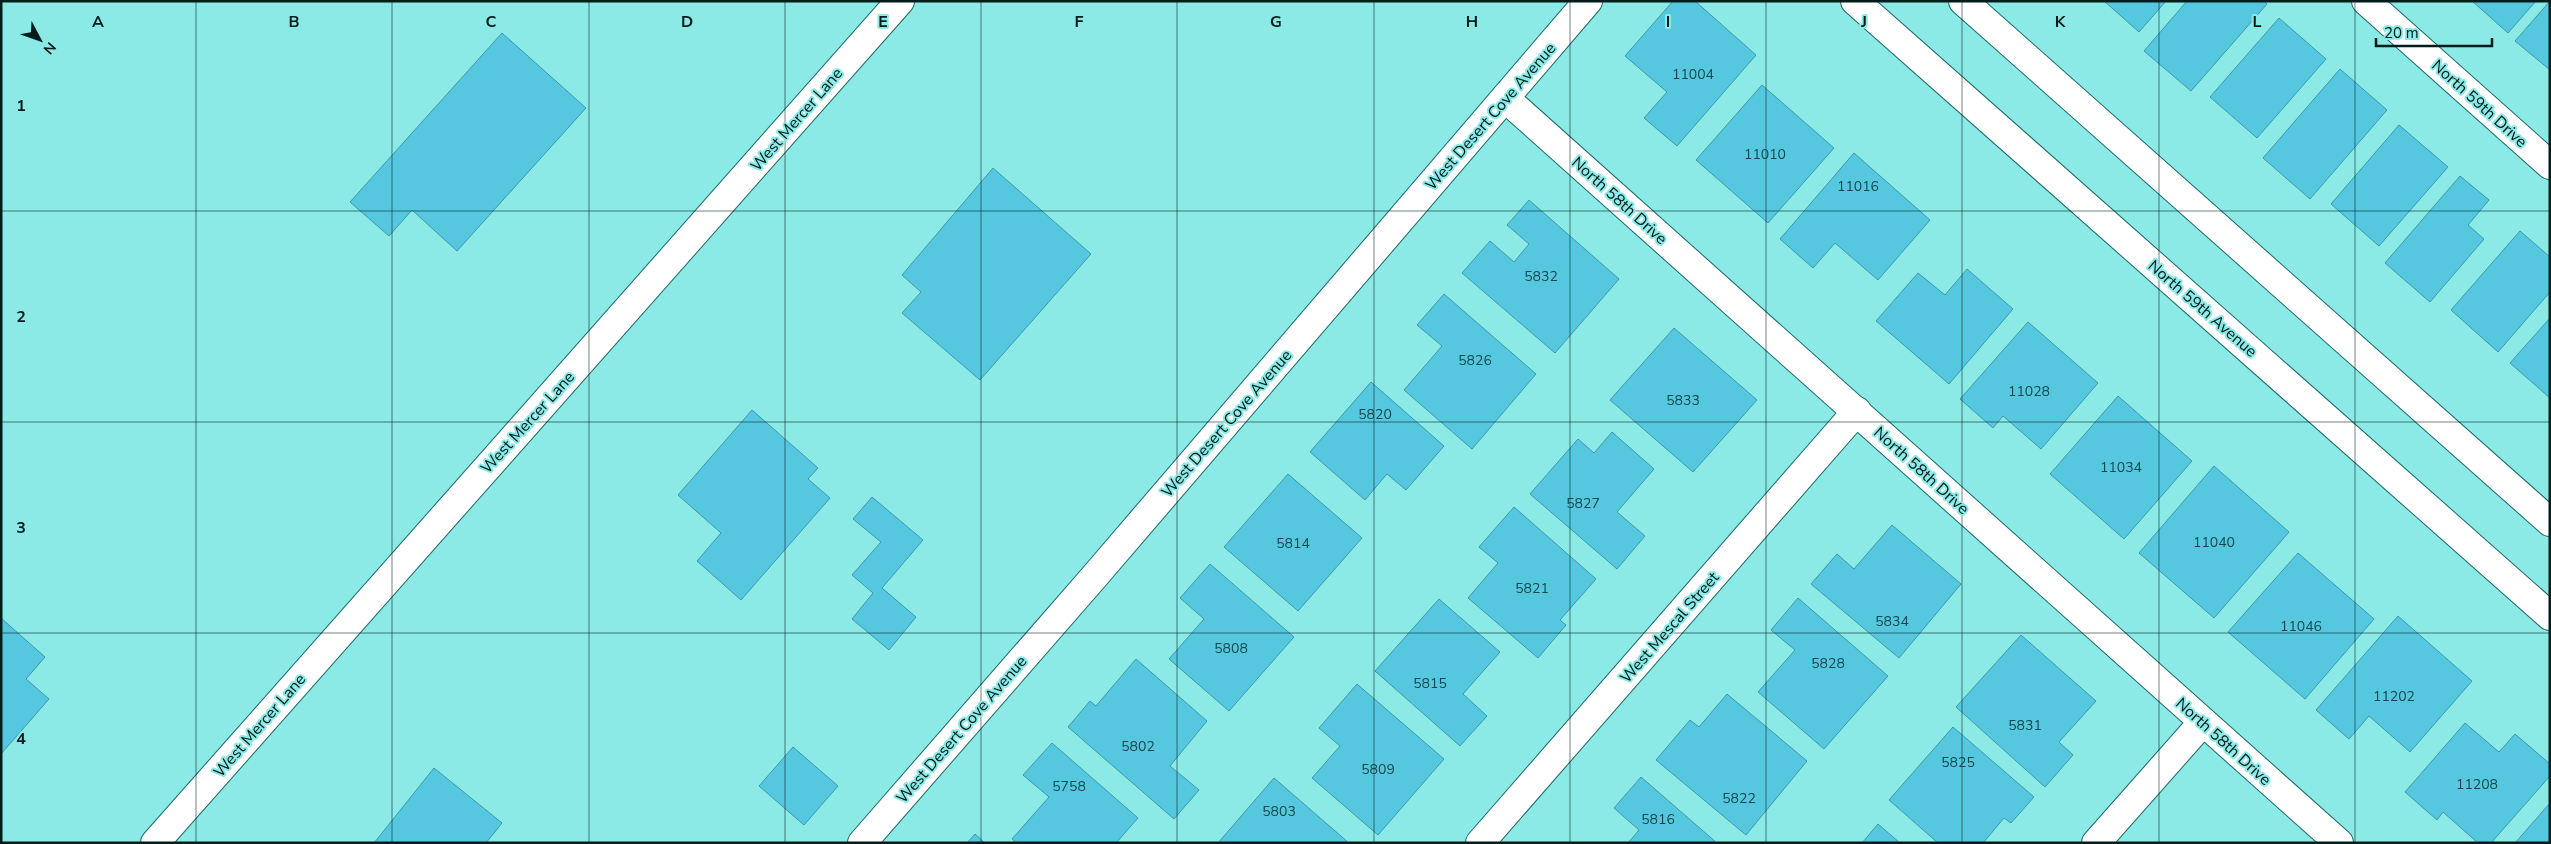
<svg xmlns="http://www.w3.org/2000/svg" width="2551" height="844" font-family="'Nunito Sans',sans-serif">
<style>
.building{fill:#55c8df;stroke:#3c99ab}
.lines{fill:none;stroke-linecap:round;stroke-linejoin:round}
.minor-casing{stroke:#1d6968;stroke-width:30}
.secondary-casing{stroke:#1d6968;stroke-width:30}
.minor{stroke:#fff;stroke-width:28}
.secondary{stroke:#fff;stroke-width:28}
.grid{fill:none;stroke:#001c1b;stroke-width:1;stroke-opacity:0.55}
.labels{text-anchor:middle;stroke-width:4;stroke-linejoin:round;paint-order:stroke}
.number-label{font-size:14px;fill:#15474c}
.street-label{font-size:16px;fill:#001c1b;stroke:#8be9e6}
.grid-label{font-size:16px;text-anchor:middle;font-weight:bold;fill:#001c1b;stroke:#8be9e6;stroke-width:4;stroke-linejoin:round;paint-order:stroke}
</style>
<rect width="100%" height="100%" fill="#8be9e6"/>
<g class="building">
<path d="M1673,1H1695L1756,55L1677,146L1644,118L1667,92L1625,56Z"/>
<path d="M2104,1H2166L2139,32Z"/>
<path d="M2187,1H2264L2267,4L2191,91L2144,51Z"/>
<path d="M2472,1H2536L2508,33Z"/>
<path d="M2550,1V70L2515,41Z"/>
<path d="M2279,18L2326,59L2257,138L2210,97Z"/>
<path d="M502,33L586,108L457,251L412,210L389,236L350,202Z"/>
<path d="M2340,69L2387,110L2310,199L2263,158Z"/>
<path d="M1762,85L1834,148L1768,223L1696,160Z"/>
<path d="M2399,125L2448,167L2379,246L2331,204Z"/>
<path d="M1854,153L1930,220L1878,280L1835,243L1813,268L1780,239Z"/>
<path d="M993,168L1091,254L980,380L902,313L921,292L902,275Z"/>
<path d="M2460,176L2489,200L2468,225L2484,239L2430,302L2385,263Z"/>
<path d="M1529,200L1619,279L1555,353L1462,273L1490,241L1514,262L1529,244L1507,225Z"/>
<path d="M2520,231L2550,257V292L2498,352L2451,310Z"/>
<path d="M1967,269L2013,309L1949,384L1876,321L1918,273L1945,295Z"/>
<path d="M1444,294L1536,374L1472,449L1404,390L1442,346L1417,325Z"/>
<path d="M2550,318V398L2510,363Z"/>
<path d="M2028,322L2098,383L2041,449L2003,416L1993,428L1960,399Z"/>
<path d="M1674,328L1757,400L1693,472L1610,400Z"/>
<path d="M1371,382L1444,446L1406,490L1387,474L1365,500L1310,452Z"/>
<path d="M2118,396L2192,461L2124,539L2050,474Z"/>
<path d="M752,410L818,468L808,479L830,498L741,600L697,561L721,533L678,495Z"/>
<path d="M1612,432L1654,469L1617,512L1645,536L1617,569L1530,494L1578,439L1594,453Z"/>
<path d="M2214,466L2289,532L2214,618L2139,553Z"/>
<path d="M1288,474L1362,538L1298,611L1224,547Z"/>
<path d="M872,497L923,540L882,588L916,617L889,650L852,619L873,593L852,575L881,542L853,519Z"/>
<path d="M1514,507L1596,579L1560,620L1566,625L1538,658L1468,598L1498,563L1479,547Z"/>
<path d="M1892,525L1961,584L1899,658L1811,584L1837,554L1854,569Z"/>
<path d="M2298,553L2374,619L2305,699L2228,632Z"/>
<path d="M1210,564L1294,637L1229,711L1169,659L1204,619L1180,598Z"/>
<path d="M1798,598L1888,676L1824,749L1758,692L1795,650L1771,630Z"/>
<path d="M1439,599L1500,652L1463,694L1487,716L1460,746L1375,671Z"/>
<path d="M2398,616L2472,681L2410,752L2369,716L2349,739L2316,710Z"/>
<path d="M1,618L45,657L26,679L49,699L1,754Z"/>
<path d="M2021,635L2096,701L2059,742L2073,755L2045,787L1956,707Z"/>
<path d="M1136,659L1207,721L1170,766L1199,790L1174,819L1068,727L1090,701L1096,706Z"/>
<path d="M1357,684L1444,759L1378,835L1312,778L1340,746L1319,728Z"/>
<path d="M1727,694L1807,761L1746,835L1656,760L1690,720L1699,727Z"/>
<path d="M2465,723L2499,752L2515,734L2550,764V776L2491,843H2478L2443,812L2437,820L2405,792Z"/>
<path d="M1953,727L2034,797L2011,823L2004,818L1983,843H1938L1889,800Z"/>
<path d="M1052,743L1138,818L1116,843H1017L1012,839L1049,797L1023,775Z"/>
<path d="M793,747L838,786L804,825L759,786Z"/>
<path d="M434,768L502,823L486,843H374Z"/>
<path d="M1641,777L1717,843H1628L1639,830L1614,808Z"/>
<path d="M1274,778L1349,843H1218Z"/>
<path d="M2550,803V843H2515Z"/>
<path d="M1878,824L1900,843H1862Z"/>
<path d="M975,834L985,843H967Z"/>
</g>
<g class="lines">
<g class="minor-casing">
<g id="minor">
<path d="M2366,1L2550,165"/>
<path d="M1505,98L2339,843"/>
<path d="M155,843L900,1"/>
<path d="M862,843L1094,577L1588,1"/>
<path d="M1480,843L1857,411"/>
<path d="M2096,843L2203,722"/>
</g>
</g>
<g class="secondary-casing">
<g id="secondary">
<path d="M1855,1L2550,616"/>
<path d="M1963,1L2550,522"/>
</g>
</g>
<use href="#minor" class="minor"/>
<use href="#secondary" class="secondary"/>
</g>
<path class="grid" d="M196,1V843M392,1V843M589,1V843M785,1V843M981,1V843M1177,1V843M1374,1V843M1570,1V843M1766,1V843M1962,1V843M2159,1V843M2355,1V843M1,211H2550M1,422H2550M1,633H2550"/>
<g class="labels">
<g class="number-label">
<text x="1693" y="79">11004</text>
<text x="1765" y="159">11010</text>
<text x="1858" y="191">11016</text>
<text x="1541" y="281">5832</text>
<text x="1475" y="365">5826</text>
<text x="2029" y="396">11028</text>
<text x="1683" y="405">5833</text>
<text x="1375" y="419">5820</text>
<text x="2121" y="472">11034</text>
<text x="1583" y="508">5827</text>
<text x="2214" y="547">11040</text>
<text x="1293" y="548">5814</text>
<text x="1532" y="593">5821</text>
<text x="1892" y="626">5834</text>
<text x="2301" y="631">11046</text>
<text x="1231" y="653">5808</text>
<text x="1828" y="668">5828</text>
<text x="1430" y="688">5815</text>
<text x="2394" y="701">11202</text>
<text x="2025" y="730">5831</text>
<text x="1138" y="751">5802</text>
<text x="1958" y="767">5825</text>
<text x="1378" y="774">5809</text>
<text x="2477" y="789">11208</text>
<text x="1069" y="791">5758</text>
<text x="1739" y="803">5822</text>
<text x="1279" y="816">5803</text>
<text x="1658" y="824">5816</text>
</g>
<g class="street-label">
<text transform="translate(2480 103) rotate(42)" y="6">North 59th Drive</text>
<text transform="translate(1490 116) rotate(-49)" y="6">West Desert Cove Avenue</text>
<text transform="translate(796 119) rotate(-49)" y="6">West Mercer Lane</text>
<text transform="translate(1620 200) rotate(42)" y="6">North 58th Drive</text>
<text transform="translate(2203 308) rotate(41)" y="6">North 59th Avenue</text>
<text transform="translate(527 422) rotate(-48)" y="6">West Mercer Lane</text>
<text transform="translate(1226 423) rotate(-49)" y="6">West Desert Cove Avenue</text>
<text transform="translate(1922 470) rotate(42)" y="6">North 58th Drive</text>
<text transform="translate(1669 627) rotate(-49)" y="6">West Mescal Street</text>
<text transform="translate(259 725) rotate(-49)" y="6">West Mercer Lane</text>
<text transform="translate(961 729) rotate(-49)" y="6">West Desert Cove Avenue</text>
<text transform="translate(2224 741) rotate(42)" y="6">North 58th Drive</text>
</g>
</g>
<g class="grid-label">
<text x="98" y="27">A</text>
<text x="294" y="27">B</text>
<text x="491" y="27">C</text>
<text x="687" y="27">D</text>
<text x="883" y="27">E</text>
<text x="1079" y="27">F</text>
<text x="1276" y="27">G</text>
<text x="1472" y="27">H</text>
<text x="1668" y="27">I</text>
<text x="1864" y="27">J</text>
<text x="2060" y="27">K</text>
<text x="2257" y="27">L</text>
<text x="21" y="111">1</text>
<text x="21" y="322">2</text>
<text x="21" y="533">3</text>
<text x="21" y="744">4</text>
</g>
<rect width="2551" height="844" fill="none" stroke="#001c1b" stroke-width="5"/>
<g transform="translate(40 40) rotate(131)" stroke="#8be9e6" stroke-width="4" paint-order="stroke">
<path d="M0-4L9 19L0 12L-9 19Z" fill="#001c1b"/>
<text y="-8" font-size="14" font-weight="bold" text-anchor="middle" fill="#001c1b">N</text>
</g>
<path d="M2376 38v8h116v-8" fill="none" stroke="#001c1b" stroke-width="2.5"/>
<text x="2384" y="38" font-size="15" fill="#001c1b" stroke="#8be9e6" stroke-width="4" paint-order="stroke">20 m</text>
</svg>
